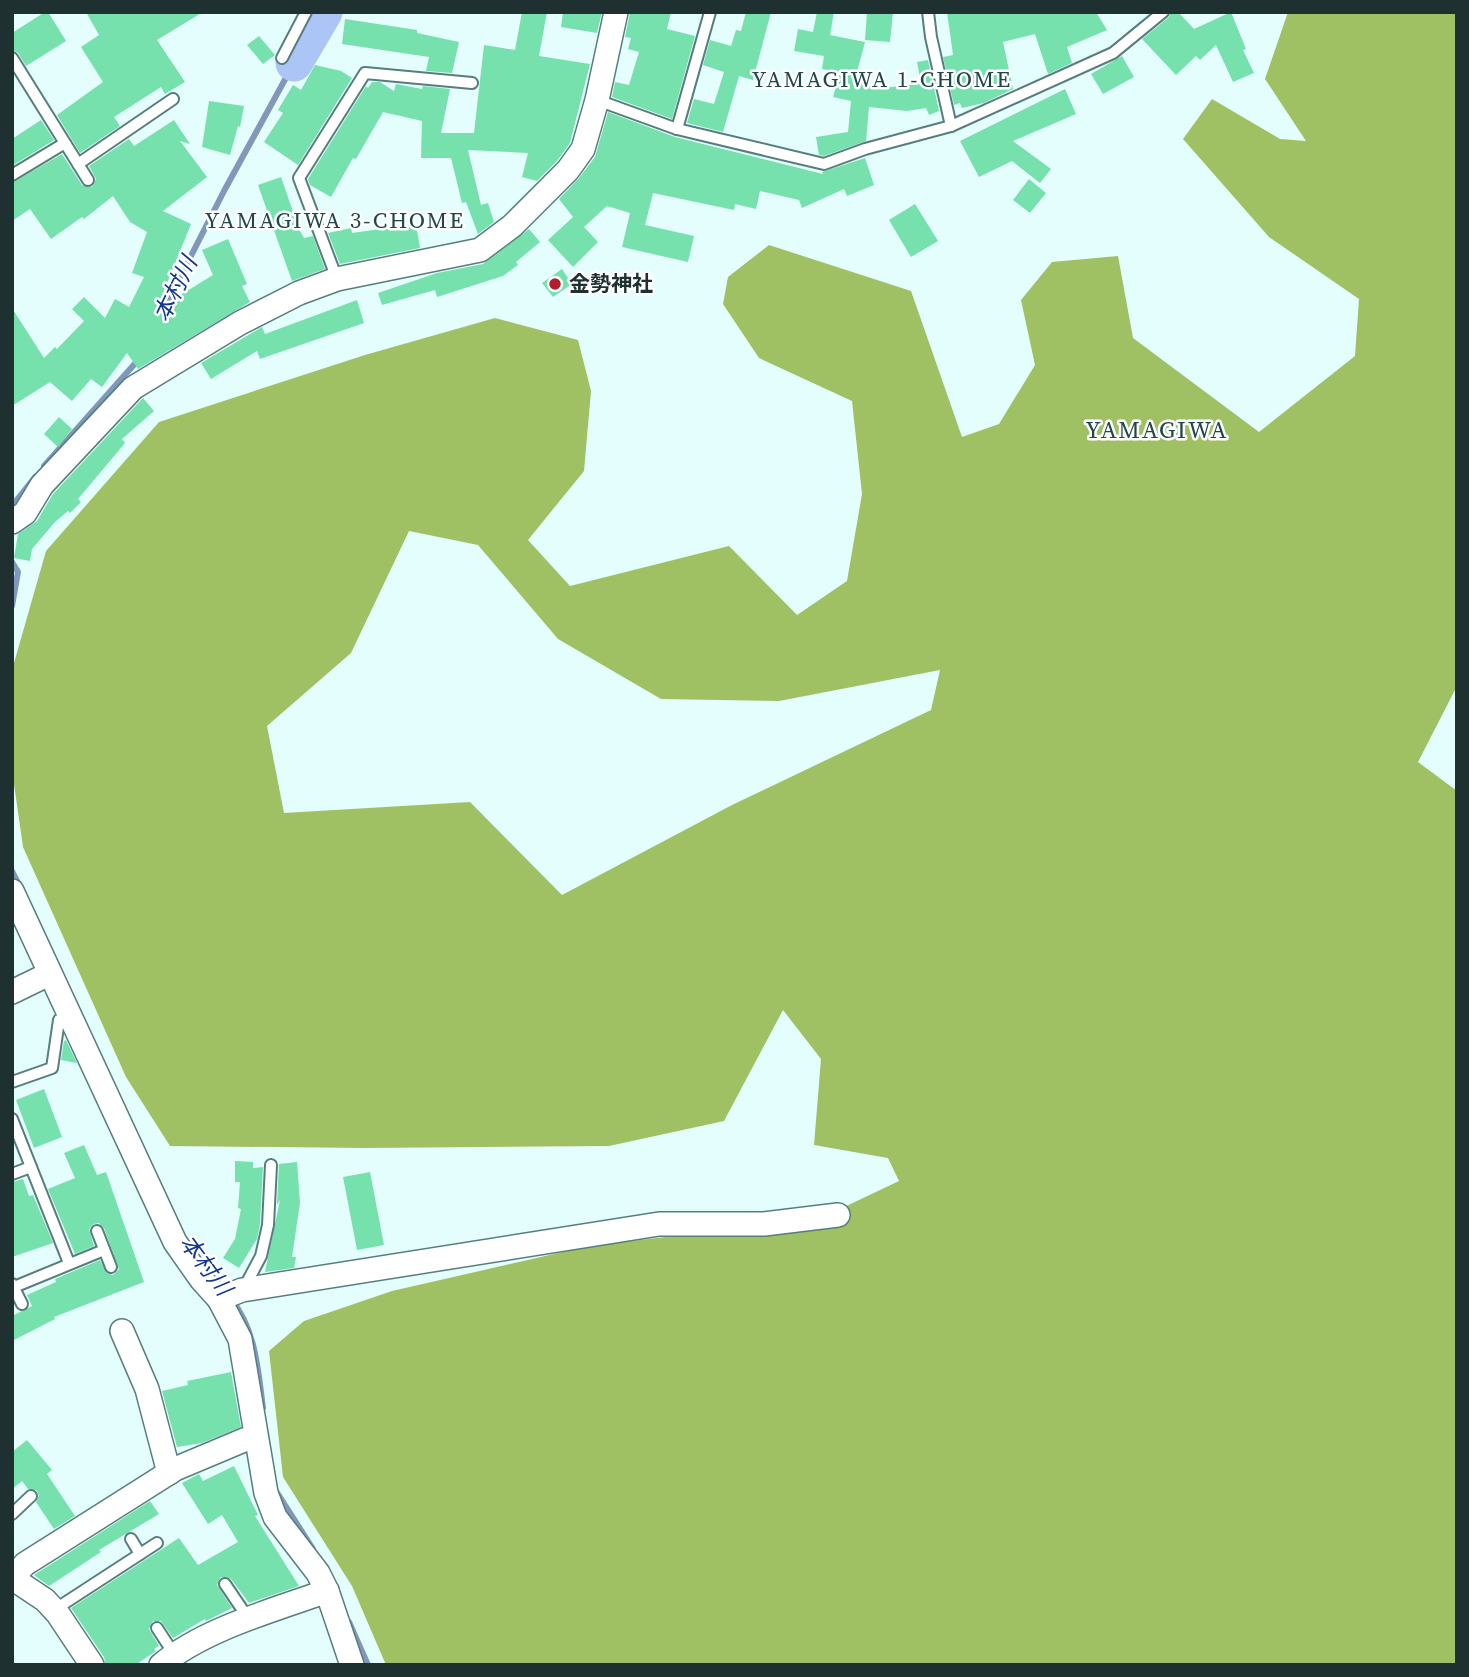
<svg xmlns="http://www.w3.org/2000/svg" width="1469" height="1677" font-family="'Source Serif 4','Noto Sans JP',serif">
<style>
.forest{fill:#9fc164;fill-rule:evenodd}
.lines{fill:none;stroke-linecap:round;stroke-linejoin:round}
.stream{stroke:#8198bb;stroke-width:6}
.river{stroke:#abc5f6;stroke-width:37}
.building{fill:#76e1ac}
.lane-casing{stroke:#577e7d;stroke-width:14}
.street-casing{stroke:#577e7d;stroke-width:26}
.lane{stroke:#fff;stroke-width:10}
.street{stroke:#fff;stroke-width:23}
.poi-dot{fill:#b01d2d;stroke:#fff;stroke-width:2.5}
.labels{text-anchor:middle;stroke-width:5;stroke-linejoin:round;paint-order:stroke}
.poi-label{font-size:21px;font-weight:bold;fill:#1f3030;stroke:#fff;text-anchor:start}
.neighbourhood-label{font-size:23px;letter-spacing:2px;fill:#214848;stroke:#fff}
.water-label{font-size:23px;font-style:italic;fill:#133893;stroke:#fff}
.quarter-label{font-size:24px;letter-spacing:2px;fill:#214848;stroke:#fff}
</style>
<rect width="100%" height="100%" fill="#e4fdfd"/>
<path class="forest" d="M1288,12H1457V686L1418,762L1457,791V1665H386L352,1586L283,1477L269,1351L304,1321L392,1291L589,1246L819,1219L899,1181L888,1158L814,1145L821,1059L783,1010L724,1121L609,1146L365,1148L170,1146L126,1077L23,847L12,770V670L46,551L159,422L365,355L495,318L578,340L591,391L584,471L528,540L570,586L729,546L797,615L847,581L862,494L852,401L759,358L723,304L728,277L769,245L911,291L962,437L999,424L1035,365L1021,300L1052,262L1118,256L1133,338L1259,432L1355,356L1359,299L1269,237L1183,139L1212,99L1280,139L1306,141L1265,79ZM409,531L478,545L558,639L661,699L779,701L940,670L931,710L732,805L562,895L470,802L284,813L267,726L351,653Z"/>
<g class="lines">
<g class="stream">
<path d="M164,309L224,191L294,63"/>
<path d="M44,466L139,359"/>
<path d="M12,506L35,477"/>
<path d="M12,562L18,572L12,606"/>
<path d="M12,871L20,887"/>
<path d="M231,1299C256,1330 258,1370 263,1408"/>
<path d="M276,1491L313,1549"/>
<path d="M349,1622L368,1665"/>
</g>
<path class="river" d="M294,63L324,12"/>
</g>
<g class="building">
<path d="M45,12H48L66,41L26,66L18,53L12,50V33Z"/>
<path d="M86,12H203L157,40L185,82L165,94L161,87L114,117L120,126L80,153L57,115L103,82L81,47L99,35Z"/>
<path d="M522,12H547L539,56L590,64L570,143L557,161L537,181L522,177L528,153L468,150L481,205L488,203L494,222L478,234L466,202L462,203L451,158H421L422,121L383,112L356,159L353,158L331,197L310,185L308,179L366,86L368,88L372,82H380L394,91L396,84L422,89L423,86L450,89L441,133H474L484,45L515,50Z"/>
<path d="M563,12H602L597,33L561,27Z"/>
<path d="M630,12H671L667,29L695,36L672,119L612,97L615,82L629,85L639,52L628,49L631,38L625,37Z"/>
<path d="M746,12H771L753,80L739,76L723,132L687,123L694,99L714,104L724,72L703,65L710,40L731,46L736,30L741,31Z"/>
<path d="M817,12H834L830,35L865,42L854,83L892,87L921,83L917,62L928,60L939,111L929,115L926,108L907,111L869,107L866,141L824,156L819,155L816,137L848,132L851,101L833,97L840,72L822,69L824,56L794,51L798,29L813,32Z"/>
<path d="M867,12H893L890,42L865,40Z"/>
<path d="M947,12H1096L1107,30L1067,47L1072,63L1048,74L1035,34L1003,42L1013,89L984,103L962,108L960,103L954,105L943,57L953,55Z"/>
<path d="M1171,12H1178L1194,29L1231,12L1246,49L1243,50L1254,73L1233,82L1216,45L1200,60L1196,56L1176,75L1142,39L1168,18Z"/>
<path d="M345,19L417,30V33L459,42L452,73L426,71L429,57L342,44Z"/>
<path d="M259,36L275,55L263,64L247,45Z"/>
<path d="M1122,56L1134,77L1103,94L1091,74Z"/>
<path d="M315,65L341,71L352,78L298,165L264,142L283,113L278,110L293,85L301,90Z"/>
<path d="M1065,89L1076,114L1013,141L1051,169L1040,183L1012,161L979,177L960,141Z"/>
<path d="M209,101L244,106L240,127L238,126L230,155L202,147Z"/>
<path d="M608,112L675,137L823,174L822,172L865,158L874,185L847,196L844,189L802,208L799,200L760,191L756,209L735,204L734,210L653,193L645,225L694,236L688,262L622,247L630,213L607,206L584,227L598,242L573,267L548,240L573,217L559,199L579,178L595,157Z"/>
<path d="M41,120L54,140L12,166V139Z"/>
<path d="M174,120L190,144L180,141L207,177L163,211L191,224L156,310L213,275L202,250L228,239L247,284L242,286L250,302L138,369L127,353L102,387L91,379L72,401L50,382L12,406V308L44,358L55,347L57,349L84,321L72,309L84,297L105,318L115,299L129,307L144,277L132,273L147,232L130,222L113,196L84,219L82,217L51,239L30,209L12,221V183L62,154L82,185L92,187L96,179L89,166L129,139L134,146Z"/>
<path d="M281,177L299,229L304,238L313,236L325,269L292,281L258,185Z"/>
<path d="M1029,179L1046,193L1030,213L1013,200Z"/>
<path d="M915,204L938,241L911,257L889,220Z"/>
<path d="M416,224L420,248L340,264L328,233L351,228L352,233Z"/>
<path d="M529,229L540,242L516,262L518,265L503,276L437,297L435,290L382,305L378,293L437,273L483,264Z"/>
<path d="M562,269L572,284L553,297L542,283Z"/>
<path d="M357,300L364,323L260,359L257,351L211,379L201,363L262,327L265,334Z"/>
<path d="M143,398L154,411L122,439L125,443L78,499L81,502L70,513L68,511L55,522L32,549L30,561L14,558L18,534L37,521L53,494Z"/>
<path d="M59,417L72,429L58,447L44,434Z"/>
<path d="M66,1040L77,1063L61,1060L64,1041Z"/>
<path d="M44,1089L62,1137L34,1148L16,1100Z"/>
<path d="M84,1145L97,1175L106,1172L144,1282L54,1317L55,1319L12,1341V1316L32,1306L27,1295L56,1282L55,1279L100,1260L107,1273L113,1275L119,1269L104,1228L99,1223L94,1224L89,1229L94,1246L75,1254L48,1189L75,1178L64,1153Z"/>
<path d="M235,1161L253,1162V1168L263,1167L260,1224L257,1239L239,1268L223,1258L235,1239L241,1209L238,1208L240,1182H235Z"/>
<path d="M297,1162L300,1203L292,1257H296L294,1268L265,1272L280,1200L277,1205L279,1164Z"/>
<path d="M370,1172L384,1245L357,1250L343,1177Z"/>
<path d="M23,1179L29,1196L33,1195L53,1243L12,1257V1182Z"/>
<path d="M231,1372L241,1427L202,1443L177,1447L162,1391L188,1385L187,1381Z"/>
<path d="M27,1440L52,1470L47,1474L75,1516L54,1529L36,1502L39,1495L36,1490L28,1489L22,1481L12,1489V1452Z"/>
<path d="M234,1466L258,1515L255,1516L299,1586L249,1603L231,1579L221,1577L217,1585L232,1608L206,1621L205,1619L173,1638L161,1621H153L149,1629L159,1646L154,1649L156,1651L135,1665H106L104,1657L71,1608L179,1538L198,1565L238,1542L222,1515L208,1524L182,1483L199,1474L203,1481Z"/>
<path d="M150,1501L159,1514L99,1550L101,1552L49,1586L34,1575Z"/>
</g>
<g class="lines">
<g class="lane-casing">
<g id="lane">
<path d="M928,12L931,37L951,126"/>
<path d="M12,58L88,180"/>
<path d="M282,58L306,12"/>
<path d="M597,100L677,129L824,164L865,149L951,126L1113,53L1163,12"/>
<path d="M677,129L710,12"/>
<path d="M78,164L173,99"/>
<path d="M12,175L65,143"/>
<path d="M337,279L299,178L365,73L472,83"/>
<path d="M12,1082L52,1068L59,1020L69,1016"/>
<path d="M12,1119L69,1263"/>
<path d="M12,1174L31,1167"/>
<path d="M97,1231L111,1267"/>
<path d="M12,1284L22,1304"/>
<path d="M14,1287L104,1250"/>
<path d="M244,1288L261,1256L268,1225L271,1165"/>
<path d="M12,1514L31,1496"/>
<path d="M131,1539L140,1554"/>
<path d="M225,1584L248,1618"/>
<path d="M54,1610L157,1543"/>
<path d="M157,1628L174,1654"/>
</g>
</g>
<g class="street-casing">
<g id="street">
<path d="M12,522L25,513L42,485L133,388L240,323L299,293L337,279L480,250L512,226L568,170L583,149L597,100L616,12"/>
<path d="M12,891L175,1242L201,1279L219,1299L240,1339L266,1493L275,1517L318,1573L327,1591L352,1665"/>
<path d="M12,992L49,974"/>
<path d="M219,1299L242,1290L659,1224H764L838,1215"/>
<path d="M122,1331L147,1389L169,1473"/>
<path d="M12,1578L25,1564L175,1469L244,1440L256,1439"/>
<path d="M12,1578L45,1600L58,1614L92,1665"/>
<path d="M161,1665C204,1629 274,1610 327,1591"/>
</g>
</g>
<use href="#lane" class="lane"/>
<use href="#street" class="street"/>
</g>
<circle class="poi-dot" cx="555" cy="284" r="7"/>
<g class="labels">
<g class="poi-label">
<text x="569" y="291">金勢神社</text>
</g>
<g class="neighbourhood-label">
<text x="882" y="87">YAMAGIWA 1-CHOME</text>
<text x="335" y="228">YAMAGIWA 3-CHOME</text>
</g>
<g class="water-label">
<text transform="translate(175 289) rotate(-64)" y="8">本村川</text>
<text transform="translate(206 1265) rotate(53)" y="8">本村川</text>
</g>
<g class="quarter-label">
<text x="1157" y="438">YAMAGIWA</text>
</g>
</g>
<rect width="1469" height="1677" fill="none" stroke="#1f3030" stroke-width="28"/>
</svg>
